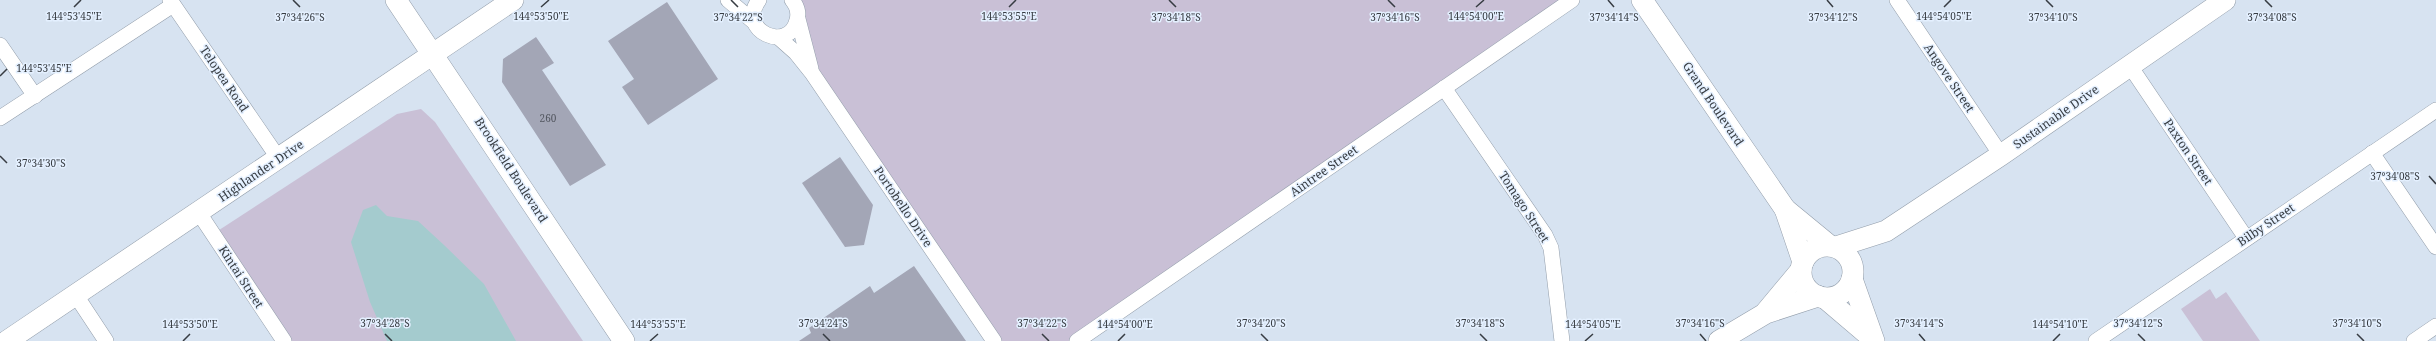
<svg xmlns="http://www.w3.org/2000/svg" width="2436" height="341" font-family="'Noto Serif',serif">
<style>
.green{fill:#c9c0d6}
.water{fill:#a4cbce}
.building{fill:#a3a6b6}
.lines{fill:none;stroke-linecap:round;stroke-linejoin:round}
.street-casing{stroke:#929daa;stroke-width:16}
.secondary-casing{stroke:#929daa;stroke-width:22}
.street{stroke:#fff;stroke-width:15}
.secondary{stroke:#fff;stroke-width:21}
.ticks{fill:none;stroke:#373c42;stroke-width:1.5}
.labels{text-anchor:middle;stroke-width:3;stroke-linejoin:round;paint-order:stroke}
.number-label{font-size:10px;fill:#52565f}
.street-label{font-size:12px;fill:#373c42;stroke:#e4f0ff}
.ticks-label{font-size:10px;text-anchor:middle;fill:#373c42;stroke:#e4f0ff;stroke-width:3;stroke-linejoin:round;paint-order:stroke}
</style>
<rect width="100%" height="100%" fill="#d7e3f1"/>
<g class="green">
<path d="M797,0H1571L1077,341H994L812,73Z"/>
<path d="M421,109L435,122L583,341H284L213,234L397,114Z"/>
<path d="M2210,289L2216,299L2226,292L2260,341H2203L2181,309Z"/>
</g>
<path class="water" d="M376,205L387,216L418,221L444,245L484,284L516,341H387L370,302L351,242L363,210Z"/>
<g class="building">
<path d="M667,2L718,79L648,125L622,87L634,79L608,41Z"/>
<path d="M536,37L554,63L542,70L606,165L570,186L502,82L503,59Z"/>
<path d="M840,157L873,205L864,245L845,247L802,183Z"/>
<path d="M914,266L966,341H799L811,333L809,328L870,286L874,293Z"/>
</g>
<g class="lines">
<g class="street-casing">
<g id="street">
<path d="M170,0L279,159"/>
<path d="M728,0L754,22"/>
<path d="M759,0C736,31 789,54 797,20C799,13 797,6 792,0"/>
<path d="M1897,0L2001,155"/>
<path d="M798,19L811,69"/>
<path d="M778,37L796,53L812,73L994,341"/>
<path d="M0,45L35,96"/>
<path d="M2130,66L2246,238"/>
<path d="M1444,88L1545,235L1551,248L1562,341"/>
<path d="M0,118L173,5"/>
<path d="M2372,153L2436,247"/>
<path d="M199,213L284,341"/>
<path d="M75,294L106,341"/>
<path d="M1077,341L1572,0"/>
<path d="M2096,341L2436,110"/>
<path d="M2414,341L2436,326"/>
</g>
</g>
<g class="secondary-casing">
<g id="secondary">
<path d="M396,0L624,341"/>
<path d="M1642,0L1785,209L1830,246"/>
<path d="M1785,209L1803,262"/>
<circle cx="1827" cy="272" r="26"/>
<path d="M1836,247L1886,231L2001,155L2225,0"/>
<path d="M1852,279L1874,341"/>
<path d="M1825,298L1872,338"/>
<path d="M1766,312L1801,270"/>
<path d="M7,341L513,0"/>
<path d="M1719,341L1766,313L1818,296"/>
</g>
</g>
<use href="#street" class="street"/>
<use href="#secondary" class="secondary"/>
</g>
<path class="ticks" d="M293,0L300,7M731,0L738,7M1169,0L1176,7M1388,0L1395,7M1608,0L1614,7M1827,0L1833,7M2046,0L2053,7M2265,0L2272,7M74,7L81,0M541,7L549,0M1009,7L1016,0M1476,7L1484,0M1944,7L1951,0M0,76L7,69M0,156L7,163M2429,176L2436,184M385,334L392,341M823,334L830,341M1042,334L1049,341M1261,334L1268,341M1480,334L1487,341M1700,334L1706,341M1919,334L1925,341M2138,334L2145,341M2357,334L2364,341M183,341L190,334M650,341L658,334M1118,341L1125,334M1585,341L1593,334M2053,341L2060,334"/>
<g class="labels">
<g class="number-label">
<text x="548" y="122">260</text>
</g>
<g class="street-label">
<text transform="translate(1949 78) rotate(56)" y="4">Angove Street</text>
<text transform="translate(224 79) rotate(56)" y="4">Telopea Road</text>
<text transform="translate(1713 104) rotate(56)" y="4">Grand Boulevard</text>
<text transform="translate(2056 117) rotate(-35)" y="4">Sustainable Drive</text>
<text transform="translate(2188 152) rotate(56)" y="4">Paxton Street</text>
<text transform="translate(511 170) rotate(57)" y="4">Brookfield Boulevard</text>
<text transform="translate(261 171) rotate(-34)" y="4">Highlander Drive</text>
<text transform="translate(1324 171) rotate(-35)" y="4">Aintree Street</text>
<text transform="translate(903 207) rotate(56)" y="4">Portobello Drive</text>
<text transform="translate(1524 207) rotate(57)" y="4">Tomago Street</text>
<text transform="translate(2266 225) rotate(-34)" y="4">Bilby Street</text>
<text transform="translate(241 277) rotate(57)" y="4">Kintai Street</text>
</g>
</g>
<g class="ticks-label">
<text x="74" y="20">144°53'45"E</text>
<text x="541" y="20">144°53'50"E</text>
<text x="1009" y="20">144°53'55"E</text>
<text x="1476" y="20">144°54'00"E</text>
<text x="1944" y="20">144°54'05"E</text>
<text x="300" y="21">37°34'26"S</text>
<text x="1176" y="21">37°34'18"S</text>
<text x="1614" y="21">37°34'14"S</text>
<text x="1833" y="21">37°34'12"S</text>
<text x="2053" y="21">37°34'10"S</text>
<text x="738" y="21">37°34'22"S</text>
<text x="1395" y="21">37°34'16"S</text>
<text x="2272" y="21">37°34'08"S</text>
<text x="44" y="72">144°53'45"E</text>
<text x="41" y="167">37°34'30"S</text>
<text x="2395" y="180">37°34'08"S</text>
<text x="385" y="327">37°34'28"S</text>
<text x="823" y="327">37°34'24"S</text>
<text x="1042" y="327">37°34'22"S</text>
<text x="1261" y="327">37°34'20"S</text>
<text x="1480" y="327">37°34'18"S</text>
<text x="1700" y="327">37°34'16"S</text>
<text x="1919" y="327">37°34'14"S</text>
<text x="2138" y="327">37°34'12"S</text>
<text x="2357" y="327">37°34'10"S</text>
<text x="190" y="328">144°53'50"E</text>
<text x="658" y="328">144°53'55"E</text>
<text x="1125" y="328">144°54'00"E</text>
<text x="1593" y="328">144°54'05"E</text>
<text x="2060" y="328">144°54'10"E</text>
</g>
</svg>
